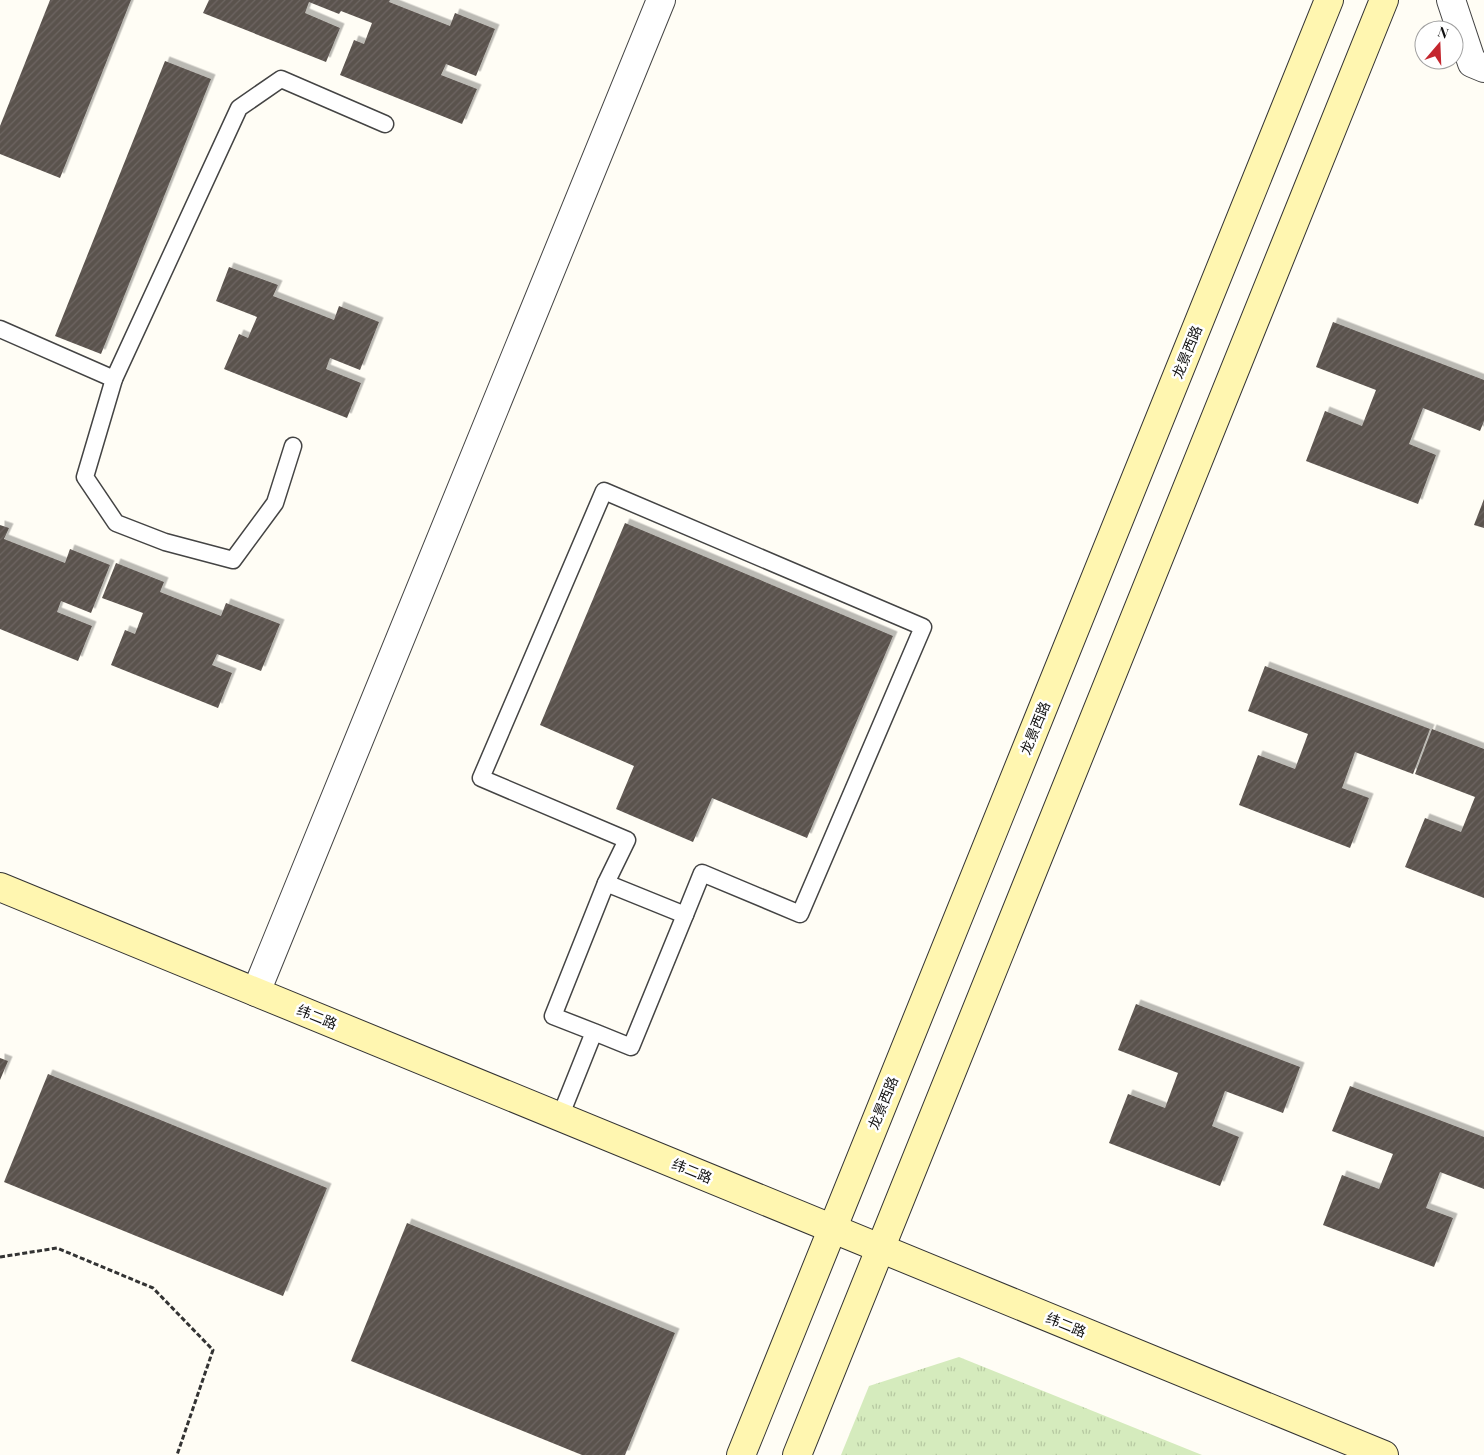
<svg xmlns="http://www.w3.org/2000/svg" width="1484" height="1455" font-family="'Playfair Display','Noto Sans SC',serif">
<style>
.grass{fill:url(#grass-tufts)}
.building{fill:url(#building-hatch);filter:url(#shadow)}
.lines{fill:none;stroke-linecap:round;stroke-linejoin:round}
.service-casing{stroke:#444;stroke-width:19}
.minor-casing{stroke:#444;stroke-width:30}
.tertiary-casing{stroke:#444;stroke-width:30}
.secondary-casing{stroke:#333;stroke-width:30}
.path{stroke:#333;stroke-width:3;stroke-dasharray:5 2.5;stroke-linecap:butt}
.service{stroke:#fff;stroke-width:16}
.minor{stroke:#fff;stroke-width:28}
.tertiary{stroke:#fff;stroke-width:28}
.secondary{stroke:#fff6b0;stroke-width:28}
.labels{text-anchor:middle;stroke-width:5;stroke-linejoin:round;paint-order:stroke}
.street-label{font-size:14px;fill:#111;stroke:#fff}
</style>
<defs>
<pattern id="grass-tufts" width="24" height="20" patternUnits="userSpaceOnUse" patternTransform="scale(1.25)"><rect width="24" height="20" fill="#d5ebbd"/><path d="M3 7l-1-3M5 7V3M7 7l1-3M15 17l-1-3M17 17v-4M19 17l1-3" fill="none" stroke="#b6c8a1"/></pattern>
<pattern id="building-hatch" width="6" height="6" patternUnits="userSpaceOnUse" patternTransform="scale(1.25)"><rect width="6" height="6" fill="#5a524d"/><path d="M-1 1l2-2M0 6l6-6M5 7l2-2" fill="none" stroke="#6d6662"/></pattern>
<filter id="shadow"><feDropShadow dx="4.5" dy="-4.5" stdDeviation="0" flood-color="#0004"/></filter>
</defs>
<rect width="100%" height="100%" fill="#fffdf5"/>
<path class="grass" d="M959,1357L1202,1455H841L869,1386Z"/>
<g class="building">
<path d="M50,0H131L60,178L0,154V126Z"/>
<path d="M209,0H390L389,2L450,26L455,13L495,29L476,76L446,64L441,75L477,89L462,124L340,75L354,40L364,44L372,23L341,11L339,14L309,2L305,13L340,28L326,62L203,13Z"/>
<path d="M165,61L211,79L101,354L55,336Z"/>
<path d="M229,267L278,285L273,296L334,320L339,306L379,322L360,370L330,358L326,369L361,383L347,418L224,369L239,334L248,338L257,317L216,301Z"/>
<path d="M1333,322L1484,380V421L1480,431L1423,408L1409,444L1436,455L1418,504L1306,461L1325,411L1362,426L1376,390L1316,367Z"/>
<path d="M1484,499V528L1474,525Z"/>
<path d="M625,523L893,636L807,838L712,798L693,842L616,809L634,766L540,725Z"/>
<path d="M0,525L9,528L4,539L65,563L70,549L110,565L91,613L61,601L57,612L92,626L78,661L0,629Z"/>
<path d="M116,563L164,582L160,592L221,616L226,603L280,624L261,671L217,654L212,665L232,673L218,708L111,665L125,630L135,634L143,613L102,598Z"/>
<path d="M1265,666L1430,729L1413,774L1355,752L1342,788L1369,798L1350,848L1239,805L1258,755L1295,769L1308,734L1248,711Z"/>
<path d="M1432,729L1484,749V898L1405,867L1425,818L1461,832L1475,797L1415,774Z"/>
<path d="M1136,1004L1300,1067L1283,1113L1225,1091L1212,1126L1239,1137L1220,1186L1109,1143L1128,1094L1165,1108L1178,1073L1118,1050Z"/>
<path d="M0,1058L8,1061L0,1080Z"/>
<path d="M48,1074L327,1188L283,1296L4,1182Z"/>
<path d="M1350,1086L1484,1137V1189L1440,1172L1426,1208L1453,1218L1434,1267L1323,1225L1342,1175L1379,1189L1393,1154L1332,1131Z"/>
<path d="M407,1223L675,1333L625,1455H582L351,1361Z"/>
</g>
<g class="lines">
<g class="service-casing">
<g id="service">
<path d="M0,329L114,379"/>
<path d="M293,446L275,503L233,560L165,542L116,523L85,477L114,379L239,108L281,79L385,124"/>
<path d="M606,883L627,840L481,778L604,491L923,627L800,914L702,873L685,915"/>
<path d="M560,1117L594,1032L631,1047L685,915L606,883L553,1016L594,1032"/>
</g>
</g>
<g class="minor-casing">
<path id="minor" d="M1451,0L1472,63L1484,68"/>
</g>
<g class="tertiary-casing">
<path id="tertiary" d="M256,992L661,0"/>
</g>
<g class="secondary-casing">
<g id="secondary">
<path d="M0,887L1384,1455"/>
<path d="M741,1455L1329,0"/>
<path d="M797,1455L1384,0"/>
</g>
</g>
<path class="path" d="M0,1257L57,1248L153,1288L213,1350L177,1455"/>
<use href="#service" class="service"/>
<use href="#minor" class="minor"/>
<use href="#tertiary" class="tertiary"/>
<use href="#secondary" class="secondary"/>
</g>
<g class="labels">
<g class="street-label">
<text transform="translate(1187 352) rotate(-68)" y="5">龙景西路</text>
<text transform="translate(1035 728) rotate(-68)" y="5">龙景西路</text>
<text transform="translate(317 1017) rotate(22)" y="5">纬二路</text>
<text transform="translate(883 1103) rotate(-68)" y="5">龙景西路</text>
<text transform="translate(692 1171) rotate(22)" y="5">纬二路</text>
<text transform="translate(1066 1325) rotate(22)" y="5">纬二路</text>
</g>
</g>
<g transform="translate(1439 45) rotate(19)"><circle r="24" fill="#ffffff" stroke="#a0a0a0"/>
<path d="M0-4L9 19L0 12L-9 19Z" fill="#c4262e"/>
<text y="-8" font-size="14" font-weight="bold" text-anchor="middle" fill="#111111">N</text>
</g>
</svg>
